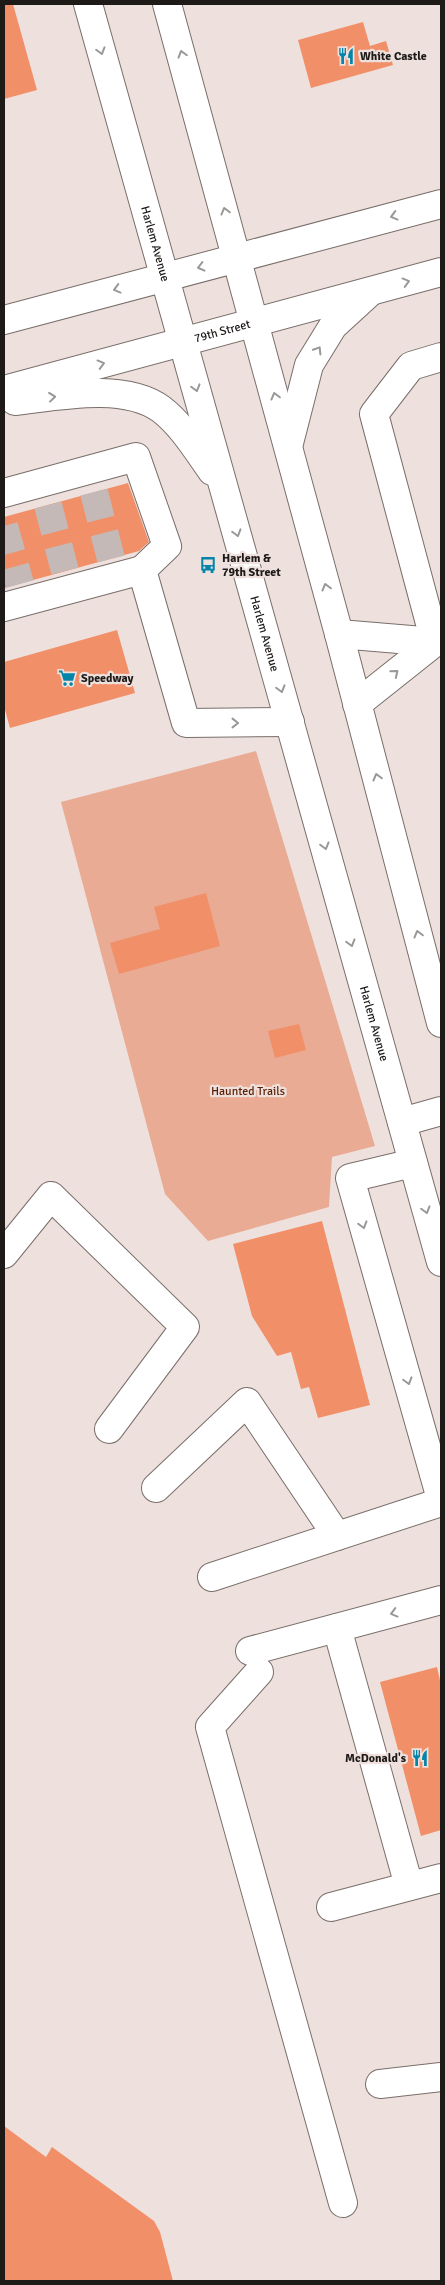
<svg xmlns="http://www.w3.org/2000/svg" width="445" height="2285" font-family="Signika,sans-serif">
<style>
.green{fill:#e9ab94}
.building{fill:#f18f69}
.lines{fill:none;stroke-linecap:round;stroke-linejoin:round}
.minor-tunnel{stroke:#c4b9b6;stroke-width:28;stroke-dasharray:28 14;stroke-linecap:butt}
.minor-casing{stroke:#796e6a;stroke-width:30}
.major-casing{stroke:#796e6a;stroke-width:30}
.minor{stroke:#fff;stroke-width:28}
.major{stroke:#fff;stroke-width:28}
.oneway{stroke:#9a9897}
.labels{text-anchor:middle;stroke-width:4.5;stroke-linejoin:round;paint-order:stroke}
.poi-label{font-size:12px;font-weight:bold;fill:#1e1a18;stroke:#eee1dd;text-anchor:start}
.street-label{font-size:12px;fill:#1e1a18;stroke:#eee1dd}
.park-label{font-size:12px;fill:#5c1f04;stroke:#eee1dd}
</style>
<rect width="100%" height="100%" fill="#eee1dd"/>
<path class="green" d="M256,751L375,1146L332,1157L329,1207L208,1241L165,1194L61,802Z"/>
<g class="building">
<path d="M4,4H13L37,90L4,99Z"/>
<path d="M363,22L370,46L386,41L393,65L311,88L298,40Z"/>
<path d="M128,483L149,542L139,551L4,588V517Z"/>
<path d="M117,630L135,693L10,728L4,706V662Z"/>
<path d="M206,893L220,946L119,974L110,943L160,929L154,907Z"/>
<path d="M299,1024L306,1050L275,1058L268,1031Z"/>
<path d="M322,1221L370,1405L318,1418L309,1387L301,1389L291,1352L277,1356L252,1316L233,1244Z"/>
<path d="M437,1667L441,1685V1830L421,1836L380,1682Z"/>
<path d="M4,2126L46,2157L52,2147L154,2221L160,2232L173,2281H4Z"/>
</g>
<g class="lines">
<g class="minor-tunnel">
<path d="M94,492L111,559"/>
<path d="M48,505L65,571"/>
<path d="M4,526L20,584"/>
</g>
<g class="minor-casing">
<g id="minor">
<path d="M441,357L411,366L374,414L435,642L441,640"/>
<path d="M4,493L136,457L167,546L142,570"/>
<path d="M4,607L142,570L186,723L290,722"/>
<path d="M339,634L435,642L357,704"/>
<path d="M402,1122L441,1111"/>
<path d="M413,1163L350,1178L441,1499"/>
<path d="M4,1254L51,1196L185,1327L109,1429"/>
<path d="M156,1488L247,1402L337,1536"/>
<path d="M212,1577L441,1502"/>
<path d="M337,1628L409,1886"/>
<path d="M250,1651L441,1600"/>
<path d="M259,1672L210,1727L343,2203"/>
<path d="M331,1907L441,1878"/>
<path d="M380,2084L441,2077"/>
</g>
</g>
<g class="major-casing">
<g id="major">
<path id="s1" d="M88,4L441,1262"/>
<path d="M167,4L339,634L441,1023"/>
<path d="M4,320L441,204"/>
<path id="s2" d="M4,390L441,272"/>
<path d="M15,401C58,396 124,382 161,409C182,425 197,450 212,471"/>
<path d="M289,443L309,365L333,326L369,293"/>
</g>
</g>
<use href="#minor" class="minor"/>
<use href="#major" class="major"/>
</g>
<defs><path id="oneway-chevron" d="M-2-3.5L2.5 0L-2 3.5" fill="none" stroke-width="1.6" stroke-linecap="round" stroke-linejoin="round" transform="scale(1.25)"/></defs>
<g class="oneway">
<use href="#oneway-chevron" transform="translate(101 51) rotate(74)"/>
<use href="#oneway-chevron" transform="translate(182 54) rotate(-106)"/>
<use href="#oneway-chevron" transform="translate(225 211) rotate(-105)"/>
<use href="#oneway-chevron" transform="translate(394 216) rotate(165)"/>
<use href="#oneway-chevron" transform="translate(201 267) rotate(166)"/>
<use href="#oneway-chevron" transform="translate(406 282) rotate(-15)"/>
<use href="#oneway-chevron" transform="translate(117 289) rotate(165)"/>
<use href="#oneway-chevron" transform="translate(318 350) rotate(-58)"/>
<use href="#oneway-chevron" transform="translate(101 364) rotate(-15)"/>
<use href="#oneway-chevron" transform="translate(196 388) rotate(74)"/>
<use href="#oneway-chevron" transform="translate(275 396) rotate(-105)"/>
<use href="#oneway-chevron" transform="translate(52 397) rotate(-6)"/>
<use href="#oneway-chevron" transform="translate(237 533) rotate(74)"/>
<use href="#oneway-chevron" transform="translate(326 587) rotate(-105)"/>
<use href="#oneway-chevron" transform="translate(395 673) rotate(-39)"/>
<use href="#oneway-chevron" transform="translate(281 689) rotate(74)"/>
<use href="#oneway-chevron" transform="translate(235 723)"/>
<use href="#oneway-chevron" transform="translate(377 777) rotate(-105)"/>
<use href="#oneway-chevron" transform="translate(325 846) rotate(75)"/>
<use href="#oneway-chevron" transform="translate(418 934) rotate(-105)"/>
<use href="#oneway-chevron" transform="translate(351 943) rotate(74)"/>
<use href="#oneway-chevron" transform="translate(426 1210) rotate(74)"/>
<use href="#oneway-chevron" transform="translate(363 1225) rotate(74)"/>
<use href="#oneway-chevron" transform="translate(408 1381) rotate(74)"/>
<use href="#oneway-chevron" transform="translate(394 1613) rotate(165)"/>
</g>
<defs>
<g id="restaurant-bare" transform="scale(1.35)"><path d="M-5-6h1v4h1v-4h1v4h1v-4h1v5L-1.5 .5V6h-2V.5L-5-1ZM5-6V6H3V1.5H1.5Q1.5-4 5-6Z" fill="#0384a8" stroke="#eee1dd" stroke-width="2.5" paint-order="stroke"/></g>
<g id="bus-bare" transform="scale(1.35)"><path d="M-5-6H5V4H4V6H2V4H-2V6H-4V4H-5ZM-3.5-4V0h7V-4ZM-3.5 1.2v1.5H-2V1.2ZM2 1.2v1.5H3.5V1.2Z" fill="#0384a8" stroke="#eee1dd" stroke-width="2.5" paint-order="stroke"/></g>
<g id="supermarket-bare" transform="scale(1.35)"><path d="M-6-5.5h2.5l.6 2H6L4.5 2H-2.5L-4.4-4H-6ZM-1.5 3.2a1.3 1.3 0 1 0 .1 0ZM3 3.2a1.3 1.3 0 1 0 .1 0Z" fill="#0384a8" stroke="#eee1dd" stroke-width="2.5" paint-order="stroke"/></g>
</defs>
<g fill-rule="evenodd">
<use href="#restaurant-bare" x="346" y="56"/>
<use href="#bus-bare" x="208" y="565"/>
<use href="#supermarket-bare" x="67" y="678"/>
<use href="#restaurant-bare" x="420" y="1758"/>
</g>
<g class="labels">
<g class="poi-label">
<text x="360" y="60">White Castle</text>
<text x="222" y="562">Harlem &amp;<tspan x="222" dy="14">79th Street</tspan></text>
<text x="81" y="682">Speedway</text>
<text x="406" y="1762" text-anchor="end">McDonald's</text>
</g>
<g class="street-label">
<text dy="4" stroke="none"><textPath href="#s1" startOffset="249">Harlem Avenue</textPath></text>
<text dy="4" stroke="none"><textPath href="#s2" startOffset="226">79th Street</textPath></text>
<text dy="4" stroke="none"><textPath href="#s1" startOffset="654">Harlem Avenue</textPath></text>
<text dy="4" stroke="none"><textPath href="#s1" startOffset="1059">Harlem Avenue</textPath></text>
</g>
<g class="park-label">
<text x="248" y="1095">Haunted Trails</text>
</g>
</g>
<rect width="445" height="2285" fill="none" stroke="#1e1a18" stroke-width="10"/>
</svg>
